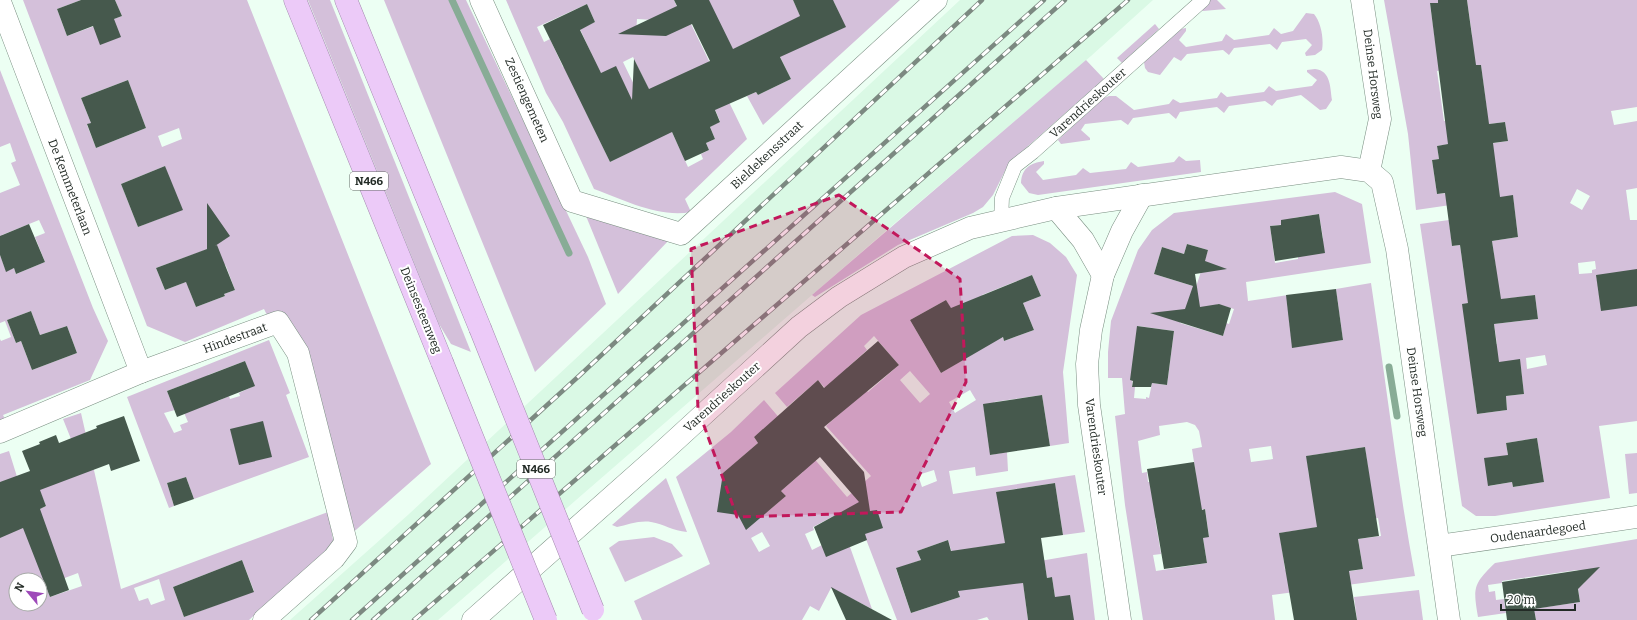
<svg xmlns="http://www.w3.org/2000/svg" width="1637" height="620" font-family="Bitter,serif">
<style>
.built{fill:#daf9e5}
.green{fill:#d4c0da;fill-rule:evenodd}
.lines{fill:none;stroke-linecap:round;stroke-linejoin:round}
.stream{stroke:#88ac96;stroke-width:7}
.building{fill:#46594d}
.service-casing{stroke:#798e81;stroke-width:15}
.minor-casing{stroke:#798e81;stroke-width:23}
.tertiary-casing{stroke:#798e81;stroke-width:23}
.trunk-casing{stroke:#a28aad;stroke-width:23}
.service{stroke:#fff;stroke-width:14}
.minor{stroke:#fff;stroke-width:22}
.tertiary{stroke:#fff;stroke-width:22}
.trunk{stroke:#eccaf8;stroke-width:22}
.rail-casing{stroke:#7c8981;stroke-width:4.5}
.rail{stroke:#fff;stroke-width:3;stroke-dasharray:9;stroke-linecap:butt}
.trunk-bridge-casing{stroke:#a28aad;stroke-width:23;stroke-linecap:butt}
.trunk-bridge{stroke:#eccaf8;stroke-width:22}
.marked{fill:#c2185b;fill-opacity:0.2;stroke:#c2185b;stroke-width:3;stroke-dasharray:8 5;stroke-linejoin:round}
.labels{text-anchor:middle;stroke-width:4;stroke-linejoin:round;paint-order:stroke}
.shield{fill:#fff;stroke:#656b67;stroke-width:1}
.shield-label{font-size:11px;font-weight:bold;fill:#232b26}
.street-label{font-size:12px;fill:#232b26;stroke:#fff}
</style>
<rect width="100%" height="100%" fill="#ecfff3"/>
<path class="built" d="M960,0H1153L1091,56L881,235L438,620H290L409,514Z"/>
<g class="green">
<path d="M23,0H81L57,9L67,36L122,16L115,0H247L431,464L349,536L302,343L267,315L264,309L185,342L147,326ZM128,80L146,128L96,148L87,125L91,123L81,98ZM179,128L182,139L162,147L158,136ZM165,166L176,212L138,227L121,184ZM208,249L226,266L235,290L224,294L225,296L196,307L189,289L191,280L165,290L156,268Z"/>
<path d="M308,0H330L471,352L451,344L439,324Z"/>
<path d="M384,0H466L588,257L606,304L535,372Z"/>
<path d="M506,0H674L677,7L691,0H793L812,42L845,27L834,2L826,0H900L763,125L747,96L756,92L758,95L791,79L768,32L724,54L709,16L691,24L747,139L685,199L691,212C659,218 624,200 594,189L563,122L546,93ZM587,4L595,22L580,29L591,53L563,67L550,39L544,42L537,27ZM637,19L654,20V35L636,34ZM633,57L650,92L640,97L623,62ZM709,96L720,121L710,127L715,139L706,143L709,150L701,154L703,159L688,167L659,104ZM580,99L640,147L610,162Z"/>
<path d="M1210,0H1217L1226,9L1203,11L1202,10Z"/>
<path d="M1384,0H1438V3L1430,4L1435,40L1472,35L1467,0H1637V107L1611,111L1614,125L1637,121V188L1626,190L1630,220H1637V421L1599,426L1610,498L1495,516H1476L1462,506L1420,224L1449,220L1452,246L1460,245L1464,274L1496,269L1492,241L1518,237L1513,196L1416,210L1408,134ZM1481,65L1487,111L1457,115V119L1444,121L1437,71ZM1505,122L1508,141L1488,144L1458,192L1437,194L1432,160L1439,159L1437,146L1475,140L1473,126ZM1577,189L1590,196L1582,210L1570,203ZM1595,261L1596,269L1592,270V273L1579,274L1578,263ZM1535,295L1538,319L1494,324L1497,344L1468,348L1463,304ZM1545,355L1547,365L1527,369L1526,358ZM1521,369L1524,394L1506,396L1507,410L1477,414L1472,376ZM1537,438L1544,482L1513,487L1512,482L1489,486L1508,455L1506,443Z"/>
<path d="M1306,13L1314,14C1321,22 1324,39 1322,50L1315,55L1306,56L1305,53L1312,45L1306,39L1282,42L1277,50L1270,44L1234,48L1229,55L1223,50L1187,54L1181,61L1174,57L1160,75L1148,72L1145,68L1144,62L1180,29L1186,28V31L1179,40L1186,47L1222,41L1226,34L1234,40L1269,35L1274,28L1281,34L1293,31Z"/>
<path d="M1155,24L1159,29L1122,63L1117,58Z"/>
<path d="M1086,60L1104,79L1009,163L993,195L983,207L973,213L898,245L815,297L812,295Z"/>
<path d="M1315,69C1331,71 1330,87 1332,100L1326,109L1320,110L1301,95L1277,100L1272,106L1265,101L1229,106L1224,113L1217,107L1180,112L1176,119L1169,113L1133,118L1128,125L1121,120L1085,124L1081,130L1090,138V140L1061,144L1058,140L1102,99L1109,96H1116L1134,110L1169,104L1173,99L1180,103L1217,98L1221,92L1227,97L1264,92L1269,86L1276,91L1312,86L1317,80L1307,72V70Z"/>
<path d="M0,70L93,308L108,341L90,380L3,415L7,423L0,425V339L1,341L11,337L5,321L0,323V255L6,271L14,268L16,274L45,262L35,237L45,233L39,220L2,235L6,245L0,248V193L20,185L11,163L16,161L10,143L0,147ZM31,311L40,335L67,326L77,353L32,370L21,341L16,343L7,320Z"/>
<path d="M1179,156L1186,161L1200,160L1201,172L1038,195L1029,193L1021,183C1022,168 1030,163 1044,161V164L1036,172L1043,180L1076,175L1083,168L1090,173L1126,169L1131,162L1138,167L1174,162Z"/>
<path d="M1335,192L1362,204L1371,263L1246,282L1248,301L1288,295L1294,347L1343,340L1336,289L1371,283C1386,381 1397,479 1415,576L1272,595L1275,620H1143L1125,505L1115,416L1125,414L1122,378H1108V352L1111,321L1138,250L1152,230L1174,213ZM1319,214L1323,238L1298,257V259L1275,263L1270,226L1295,223L1293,218ZM1187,244L1208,250L1196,287L1154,274L1162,247L1184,254ZM1217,304L1234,309L1229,324L1212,318ZM1182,316L1225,329L1223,336L1180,323ZM1138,326L1174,331L1167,385L1152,383L1149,398L1146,397V399L1134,398L1135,387L1132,386ZM1187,422L1195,425L1199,431L1202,447L1192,449L1196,475L1148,482L1147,472L1142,473L1138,441L1160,435L1159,426ZM1271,446L1273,459L1251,462L1249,449ZM1365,447L1371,491L1309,476L1307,456ZM1205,509L1209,536L1203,538L1207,563L1156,571L1153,555L1161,554L1155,518ZM1378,518L1381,536L1358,539L1363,569L1327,575L1325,564L1285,570L1280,533Z"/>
<path d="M586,216L668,241L618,294Z"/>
<path d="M1033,235L1050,243L1066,257L1077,275L1063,372L1069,443L1050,446L1042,395L994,402L998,429L990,455L1007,452L1008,471L976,476L975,467L949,471L953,494L1075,475L1085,532L1063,535L1055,483L1002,491L1013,542L974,548L1004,567L1087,553L1095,620H1074L1055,597L1052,577L1047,578L1045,566L1024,570L1023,582L1028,620H989L987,617L977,620H897L856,513L847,509L813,527L814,530L805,534L812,550L822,545L850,547L872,609L831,588L819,611L810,606L802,620H642L634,601L710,564L676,477L731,432L764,400L847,497L871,476L826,426L844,410L818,380L787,407L775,393L861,315L1012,236ZM1032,275L1041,296L1023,303L1034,330L1004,341L992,310L982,295ZM946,300L976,352L941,373L910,320ZM874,336L899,365L868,392L847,368L867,350L864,346ZM910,371L930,394L920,403L900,380ZM970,390L976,400L955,413L949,402ZM766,427L803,472L781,491L786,496L767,512L728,469L758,443L754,437ZM934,470L937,481L922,487L918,475ZM762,532L770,546L759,552L751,538ZM948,540L957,569L952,571L960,597L911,613L896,569L921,560L917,551Z"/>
<path d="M269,340L290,393L286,395L309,457L194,499L186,477L167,483L174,506L169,508L127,397ZM245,361L254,386L239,393L240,396L230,399L229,396L218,401L208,375ZM188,383L193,396L172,404L167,391ZM182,408L188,422L180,425L182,430L174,433L164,413Z"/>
<path d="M81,413L121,589L328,512L334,545L249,620H0V454L9,451L23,496L30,514L46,506L39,489L71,439L63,419ZM242,560L254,591L184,617L173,587ZM78,573L82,586L50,597L46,585ZM159,579L165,600L151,605L148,598L139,601L134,588ZM16,580H40V604H16Z"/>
<path d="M1637,453V493L1629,494L1625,454Z"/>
<path d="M666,478L687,532C673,531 664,524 651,522C640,520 627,525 617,527L612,525Z"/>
<path d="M654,537L672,544L683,556L625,582L609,548L619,541Z"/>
<path d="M1637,539V620H1536L1535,614L1527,615L1526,610L1580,602L1578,588L1584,583L1586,579L1580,571L1577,570L1502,581V583L1488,585L1489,592L1495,591L1496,600L1504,599L1506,613L1478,617C1473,588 1473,584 1495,563Z"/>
<path d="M1419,590L1423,620H1357L1354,597Z"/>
</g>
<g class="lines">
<g class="stream">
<path d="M452,0L569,253"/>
<path d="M1389,367L1397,416"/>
</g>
</g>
<g class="building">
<path d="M81,0H115L122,16L114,19L121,37L100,45L93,26L67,36L57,9Z"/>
<path d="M674,0H709L733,49L800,16L793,0H833L846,27L780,57L791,79L758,95L756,92L715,110L720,122L710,127L715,139L706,143L709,150L685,161L672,132L610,162L543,25L587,4L595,22L580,30L601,73L616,66L632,100L634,59L649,89L710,61L692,24L666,36L618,34L677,6Z"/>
<path d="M1438,0H1467L1476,65H1481L1489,124L1505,122L1508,141L1493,143L1500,197L1513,195L1518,237L1492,241L1501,299L1535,295L1538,319L1494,324L1499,362L1520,359L1524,394L1506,396L1507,410L1477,414L1462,304L1468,303L1460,245L1452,246L1445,193L1437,194L1432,160L1439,159L1437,146L1448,144L1430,3H1438Z"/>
<path d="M128,80L146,128L96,148L87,124L91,123L81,98Z"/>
<path d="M165,166L183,210L138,227L121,184Z"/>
<path d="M207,203L230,236L215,246L217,245L235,290L224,294L225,296L196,307L186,282L165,290L156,268L207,249Z"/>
<path d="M1319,214L1325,253L1275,261L1270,226L1281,225V220Z"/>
<path d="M29,224L45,262L16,274L14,268L6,272L0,255V236Z"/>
<path d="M1187,244L1208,250L1205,261L1227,269L1195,274L1200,307L1219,304L1231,308L1223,336L1150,313L1185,309L1193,286L1154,274L1162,247L1184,254Z"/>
<path d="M1637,269V306L1601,311L1596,275Z"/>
<path d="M1032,275L1041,296L1023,303L1034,330L1004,341L1003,337L941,373L910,320L946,300L951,308Z"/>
<path d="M1336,289L1343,340L1292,348L1286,295Z"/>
<path d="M31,311L40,335L67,326L77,353L32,370L21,341L16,343L7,320Z"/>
<path d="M1137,326L1174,331L1167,385L1152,383L1151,387H1132L1133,381L1130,380Z"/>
<path d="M878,341L899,365L824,427L864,472L870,511L877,510L883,528L865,534L867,540L826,557L814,527L859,502L820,457L781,491L786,496L746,530L738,515L717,512L723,473L758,443L754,437L818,380L824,388Z"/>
<path d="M245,361L255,386L177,417L167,391Z"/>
<path d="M1042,395L1050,446L990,455L983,404Z"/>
<path d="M124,416L140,461L111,471L109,464L40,490L46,506L40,509L69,590L50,597L23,528L0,538V482L30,471L22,451L40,444L39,442L56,435L59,443L97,428L96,426Z"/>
<path d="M263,421L272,457L239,465L230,429Z"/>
<path d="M1537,438L1544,482L1513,487L1512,482L1488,486L1484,458L1508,455L1506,443Z"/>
<path d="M1365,447L1379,536L1358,539L1363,569L1349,571L1357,620H1294L1279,533L1317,527L1306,456Z"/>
<path d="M1194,462L1202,510L1205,509L1209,537L1203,538L1207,563L1164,569L1147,469Z"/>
<path d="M186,477L194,499L174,506L167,483Z"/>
<path d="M1055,483L1063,535L1041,538L1047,578L1052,577L1055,597L1070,595L1074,620H1028L1023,583L958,591L960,597L911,613L896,568L921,560L917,551L948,540L951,551L1005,543L996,492Z"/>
<path d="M242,560L254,592L184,617L173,587Z"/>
<path d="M1600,567L1578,589L1580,602L1534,609L1536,620H1507L1502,582Z"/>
<path d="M831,587L892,620H846Z"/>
</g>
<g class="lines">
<g class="service-casing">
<path id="service" d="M1001,221L1002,198L1015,166L1033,152L1203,0"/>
</g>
<g class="minor-casing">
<g id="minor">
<path d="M481,0L572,201L681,234L936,0"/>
<path d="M1362,0L1380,119L1369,171"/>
<path d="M0,2L141,372"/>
<path d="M1056,208L1083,240L1103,275"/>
<path d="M0,432L141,372L278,322L298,353L346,542L334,558L264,620"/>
<path d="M1439,546L1637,517"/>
<path d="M1120,620L1089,405L1087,364L1091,330L1103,275L1122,231L1142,195"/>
</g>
</g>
<g class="tertiary-casing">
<path id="tertiary" d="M473,620L658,456L799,327L839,297L904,257L970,228L1056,208L1341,167L1369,171L1382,182L1397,249L1449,620"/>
</g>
<g class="trunk-casing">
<g id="trunk">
<path d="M295,0L442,362"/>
<path d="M346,0L480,328"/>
</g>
</g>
<use href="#service" class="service"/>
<use href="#minor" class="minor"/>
<use href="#tertiary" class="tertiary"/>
<use href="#trunk" class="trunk"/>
<g class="rail-casing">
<g id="rail">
<path d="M311,620L579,376L982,0"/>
<path d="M352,620L1044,0"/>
<path d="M373,620L1065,0"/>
<path d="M414,620L1128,0"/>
</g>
</g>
<use href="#rail" class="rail"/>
<g class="trunk-bridge-casing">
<g id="trunk-bridge">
<path d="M480,328L593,610"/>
<path d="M442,362L546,620"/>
</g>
</g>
<use href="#trunk-bridge" class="trunk-bridge"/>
</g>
<path class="marked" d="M839,195L960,279L966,382L901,512L737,517L698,409L691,249Z"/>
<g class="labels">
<g class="shield">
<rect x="350" y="172" width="38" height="18" rx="3"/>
<rect x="517" y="460" width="38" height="18" rx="3"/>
</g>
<g class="shield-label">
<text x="369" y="185">N466</text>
<text x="536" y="473">N466</text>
</g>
<g class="street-label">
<text transform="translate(1373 74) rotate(83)" y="4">Deinse Horsweg</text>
<text transform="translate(527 100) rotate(66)" y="4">Zestiengemeten</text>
<text transform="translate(1088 103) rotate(-42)" y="4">Varendrieskouter</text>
<text transform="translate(767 155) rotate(-43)" y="4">Bieldekensstraat</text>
<text transform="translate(70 187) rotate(69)" y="4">De Kemmeterlaan</text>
<text transform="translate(421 310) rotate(68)" y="4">Deinsesteenweg</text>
<text transform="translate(235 338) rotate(-20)" y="4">Hindestraat</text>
<text transform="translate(1417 392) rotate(82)" y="4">Deinse Horsweg</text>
<text transform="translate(722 397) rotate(-42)" y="4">Varendrieskouter</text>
<text transform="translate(1096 447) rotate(82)" y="4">Varendrieskouter</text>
<text transform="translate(1538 532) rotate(-8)" y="4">Oudenaardegoed</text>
</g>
</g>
<g transform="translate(28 592) rotate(299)"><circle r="19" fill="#ffffff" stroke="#a7aaa8"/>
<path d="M0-3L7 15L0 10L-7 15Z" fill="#9e4ab9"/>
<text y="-6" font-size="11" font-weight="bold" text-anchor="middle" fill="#232b26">N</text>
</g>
<path d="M1501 604v6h74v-6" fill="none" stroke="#232b26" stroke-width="2"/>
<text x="1507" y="604" font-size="12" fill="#232b26" stroke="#ffffff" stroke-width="3" paint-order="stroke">20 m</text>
</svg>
